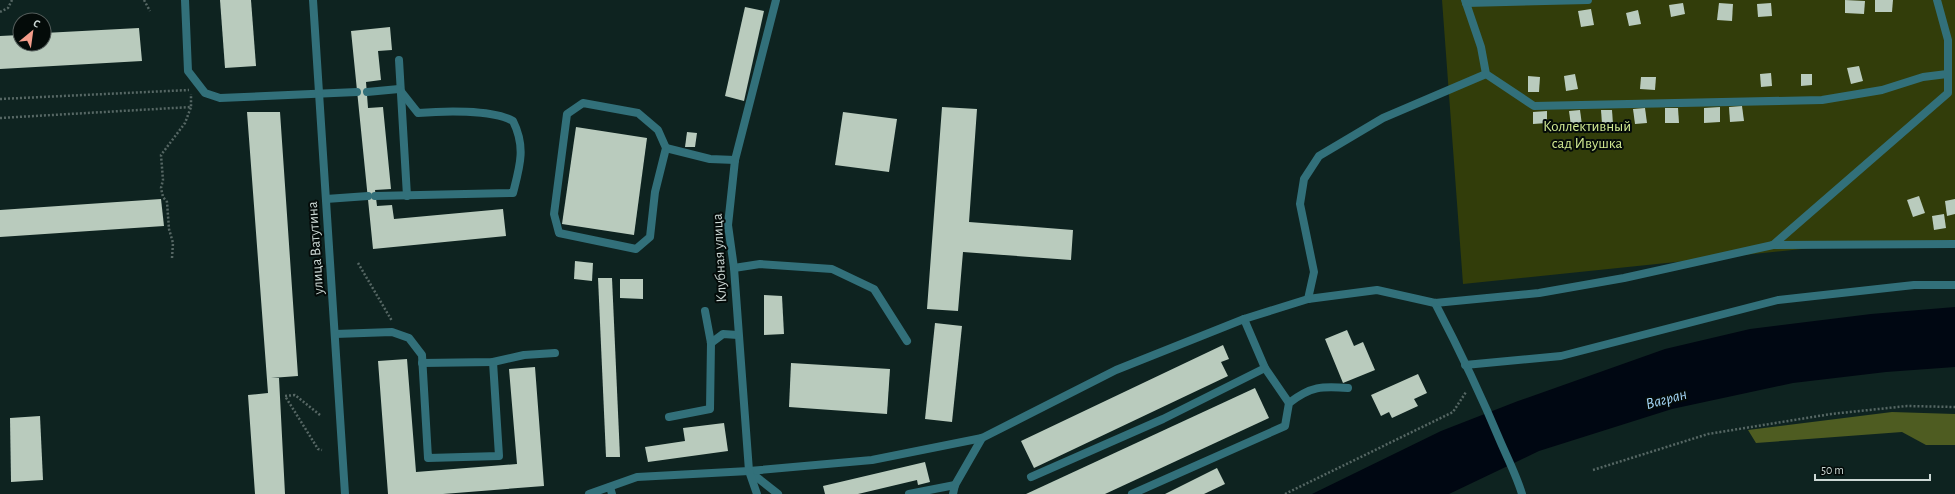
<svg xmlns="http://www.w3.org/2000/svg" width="1955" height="494" font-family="'Alegreya Sans',sans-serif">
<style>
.green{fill:#323d0a}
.forest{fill:#4e5c21}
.water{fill:#000712}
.building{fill:#b9cbbd}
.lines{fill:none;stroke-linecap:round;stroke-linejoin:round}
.path{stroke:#566764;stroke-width:2.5;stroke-dasharray:2 2;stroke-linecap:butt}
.lane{stroke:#32707a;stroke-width:8}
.street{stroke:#32707a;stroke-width:8}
.labels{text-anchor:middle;stroke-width:4;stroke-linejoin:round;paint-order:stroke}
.park-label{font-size:15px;fill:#d2ea92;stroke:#040b09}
.street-label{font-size:15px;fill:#ccd8d5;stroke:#040b09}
.water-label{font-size:16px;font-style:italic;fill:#a4d5f6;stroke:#040b09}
</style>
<rect width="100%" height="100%" fill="#0e2320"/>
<path class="green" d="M1442,0H1955V247L1850,244L1463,284Z"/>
<path class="forest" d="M1892,412L1955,414V445H1926L1902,432L1756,443L1748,430Z"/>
<path class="water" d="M1955,307V367L1886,372L1793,383L1672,409L1539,451L1449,494H1312L1441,431L1518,401L1665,349L1750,329L1871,314Z"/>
<g class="building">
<path d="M220,0H251L256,66L225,68Z"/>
<path d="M1845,0L1865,1L1864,14L1845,13Z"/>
<path d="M1875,0H1893L1892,12H1875Z"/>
<path d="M1683,3L1685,14L1671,17L1669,5Z"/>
<path d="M1719,3L1733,4L1732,21L1717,20Z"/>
<path d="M1771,3L1772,16L1758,17L1757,4Z"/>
<path d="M745,7L764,11L744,101L725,96Z"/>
<path d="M1591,9L1594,25L1581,27L1578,11Z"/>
<path d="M1638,10L1641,24L1629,26L1626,13Z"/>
<path d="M390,27L392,50L378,51L381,80L366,82L368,108L383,107L391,189L375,190L377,206L392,205L394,219L503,209L506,236L373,249L351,31Z"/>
<path d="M139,28L142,61L0,69V36L20,35V44H44V33Z"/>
<path d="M1859,66L1863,81L1851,84L1847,68Z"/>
<path d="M1771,73L1772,86L1761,87L1760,74Z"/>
<path d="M1575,74L1578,89L1566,91L1564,76Z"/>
<path d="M1801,74H1812V85L1801,86Z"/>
<path d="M1528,76L1540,77L1539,92H1528Z"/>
<path d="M1641,77H1656L1655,90L1640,89Z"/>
<path d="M1742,106L1744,121L1730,122L1729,107Z"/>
<path d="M942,107L977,109L969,222L1073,230L1071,260L963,252L958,311L927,309Z"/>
<path d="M1720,107V122L1704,123V108Z"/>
<path d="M1645,108L1647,123L1635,124L1633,109Z"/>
<path d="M1665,108H1678L1679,123H1665Z"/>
<path d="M1580,110L1582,125L1571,126L1569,111Z"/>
<path d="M1601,110H1612L1613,124H1602Z"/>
<path d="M1547,111V123L1533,124V112Z"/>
<path d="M247,112H280L298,376L271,378H279L285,494H255L248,395L268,393Z"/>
<path d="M843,112L897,119L889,172L835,165Z"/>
<path d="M576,127L647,138L634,235L562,224Z"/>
<path d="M687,132L697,133L695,147H685Z"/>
<path d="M1919,196L1925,213L1913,217L1907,200Z"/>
<path d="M161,199L164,226L0,237V210Z"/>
<path d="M1955,199V214L1947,216L1945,201Z"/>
<path d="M1944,214L1946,228L1934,230L1932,216Z"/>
<path d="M575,261L593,263L592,281L574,279Z"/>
<path d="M598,278H612L620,457H606Z"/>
<path d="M620,279H643V299L620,298Z"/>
<path d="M764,295L782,296L784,334L764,335Z"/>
<path d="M935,323L962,326L952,422L925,419Z"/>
<path d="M1347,330L1354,346L1363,342L1375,370L1343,383L1325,339Z"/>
<path d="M1223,345L1229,359L1221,362L1228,376L1034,468L1021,441Z"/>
<path d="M407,359L416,472L517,464L509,369L535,367L544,486L443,494H388L378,361Z"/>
<path d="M791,363L890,369L887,414L789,407Z"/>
<path d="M1418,374L1427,393L1414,399L1418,406L1392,418L1389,412L1381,416L1371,395Z"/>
<path d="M1255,388L1269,418L1105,494H1026Z"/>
<path d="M40,416L43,480L11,482L10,418Z"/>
<path d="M724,423L728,451L648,462L645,447L685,441L683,428Z"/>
<path d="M925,462L930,482L918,485L917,480L858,494H825L823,486Z"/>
<path d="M1217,468L1225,484L1204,494H1165Z"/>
</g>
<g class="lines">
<g class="path">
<path d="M144,0L150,11"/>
<path d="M0,12L8,8L12,0"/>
<path d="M0,99L189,90"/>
<path d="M0,118L191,107V94"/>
<path d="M172,258L173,243L169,229L167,202L163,197L161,188L163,180L161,155L185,123L191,107"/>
<path d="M358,263L392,321"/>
<path d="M320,415L295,395L285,396L318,449L322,450"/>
<path d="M1593,470L1708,434L1831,414L1907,406L1955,407"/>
<path d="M1285,494L1453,412L1466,392"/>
</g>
<g class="lane">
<path d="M185,0L188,71L205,93L220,98L357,92"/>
<path d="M1465,0L1481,47L1486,74L1534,106L1822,100L1882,90L1923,77L1947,74"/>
<path d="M1466,3L1588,0"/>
<path d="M399,60L407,196"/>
<path d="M367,92L399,89L418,113C442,111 492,109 513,121C526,147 520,166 513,193L375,196"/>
<path d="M583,103L638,113L658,130L666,148L655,192L650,237L636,249L559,233L554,214L567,114Z"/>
<path d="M666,148L710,159L735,160"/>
<path d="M326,199L368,196"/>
<path d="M1773,245L1955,244"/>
<path d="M734,268L760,264L832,269L874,289L907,341"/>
<path d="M1308,299L1314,272L1300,204L1304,179L1319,156L1383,118L1486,74"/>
<path d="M1244,319L1265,368L1289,403"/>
<path d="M335,334L392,332L409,338L422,355L428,458L499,456L493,362"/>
<path d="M711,343L723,334L738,335"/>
<path d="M422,363L493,362L524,355L555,353"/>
<path d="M669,417L710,409L711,343L705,311"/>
<path d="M749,471L778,494"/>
<path d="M1031,477L1163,419L1265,368"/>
<path d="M610,487L612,494"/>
<path d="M909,494L955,485"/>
<path d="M953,494L955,485L982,438"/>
<path d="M1132,494L1285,426L1289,403C1311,386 1322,386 1348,388"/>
</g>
<g class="street">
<path d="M313,0L345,494"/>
<path d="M1435,303C1459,349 1481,395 1501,443C1508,459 1517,477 1522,494"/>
<path d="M1465,365L1561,356L1778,300L1914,285H1955"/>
<path d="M589,494L637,477L749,471L872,460L982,438L1116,370L1244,319L1308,299L1377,290L1435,303L1539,293L1624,278L1773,245L1948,93V40L1937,0"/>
<path d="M757,494L749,471L734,268L728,225L735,160L776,0"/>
</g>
</g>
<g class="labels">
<g class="park-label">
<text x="1587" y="131">Коллективный<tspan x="1587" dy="17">сад Ивушка</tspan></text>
</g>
<g class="street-label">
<text transform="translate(315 248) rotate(-94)" y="5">улица Ватутина</text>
<text transform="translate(719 258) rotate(-93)" y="5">Клубная улица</text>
</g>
<g class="water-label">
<text transform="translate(1666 398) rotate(-15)" y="6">Вагран</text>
</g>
</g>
<g transform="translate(32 32) rotate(29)"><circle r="19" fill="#040b09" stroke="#545d5b"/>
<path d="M0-3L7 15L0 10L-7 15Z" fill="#f49d8b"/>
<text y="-6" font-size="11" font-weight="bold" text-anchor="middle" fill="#ccd8d5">С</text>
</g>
<path d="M1815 474v6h115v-6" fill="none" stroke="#ccd8d5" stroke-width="2"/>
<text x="1821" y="474" font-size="12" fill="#ccd8d5" stroke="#040b09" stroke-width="3" paint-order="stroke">50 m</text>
</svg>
